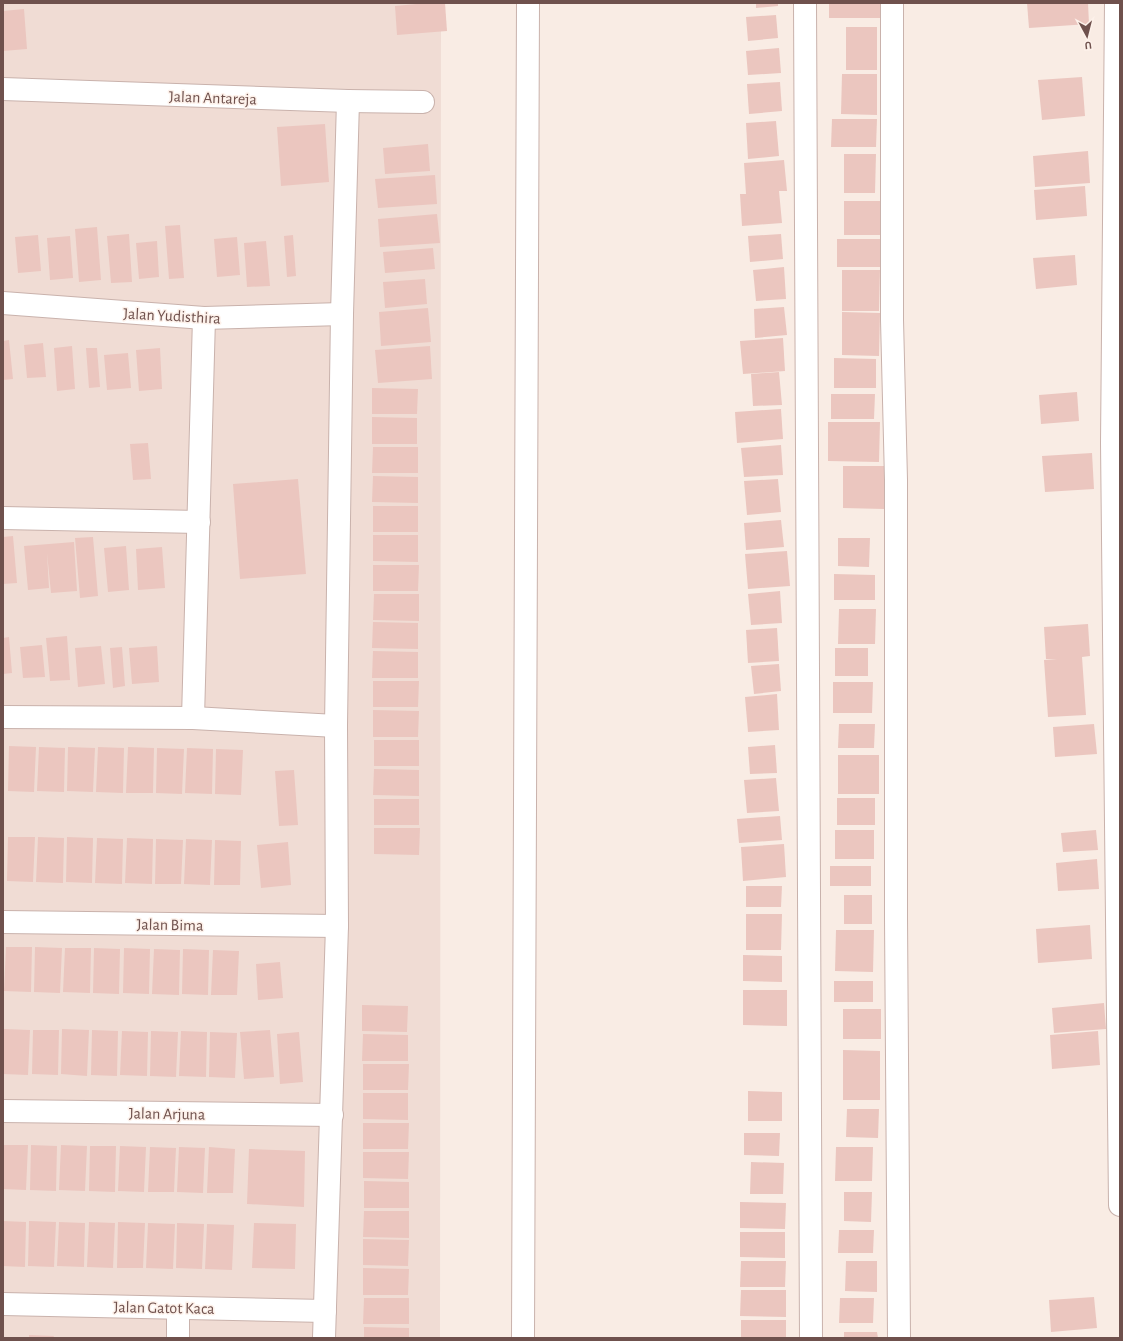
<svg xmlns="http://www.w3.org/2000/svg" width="1123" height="1341" font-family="'Alegreya Sans',sans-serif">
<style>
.residential{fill:#f0dcd4}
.building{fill:#ebc6bf}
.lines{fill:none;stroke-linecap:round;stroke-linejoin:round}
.street-casing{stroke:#c9b2ac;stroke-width:24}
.street{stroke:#fff;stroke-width:22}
.labels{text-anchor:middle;stroke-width:3;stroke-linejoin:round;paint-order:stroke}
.street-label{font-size:16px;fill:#6f514d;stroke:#fdf1ea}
</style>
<rect width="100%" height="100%" fill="#f9ece4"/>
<path class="residential" d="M3,3H441L440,1338H3Z"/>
<g class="building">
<path d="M427,3H445L447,31L397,35L395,6Z"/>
<path d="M756,3H778V6L756,8Z"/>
<rect x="829" y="3" width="54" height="15"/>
<path d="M1027,3H1088L1089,24L1029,28Z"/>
<path d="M24,9L27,49L3,51V11Z"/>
<path d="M776,15L778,38L748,41L746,17Z"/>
<rect x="846" y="27" width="31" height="43"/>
<path d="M779,48L781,73L748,75L746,51Z"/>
<path d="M842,74H877V115L841,114Z"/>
<path d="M1082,77L1085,116L1042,120L1038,80Z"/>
<path d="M780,82L782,111L749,114L747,84Z"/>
<path d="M832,119H877L876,147H831Z"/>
<path d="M776,121L779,156L748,159L746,123Z"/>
<path d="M325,124L329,182L281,186L277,127Z"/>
<path d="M428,144L430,171L385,174L383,148Z"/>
<path d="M1088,151L1090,183L1035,187L1033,156Z"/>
<path d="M844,154H876L875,193H844Z"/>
<path d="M784,160L787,191H779L782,223L742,226L740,194H746L744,163Z"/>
<path d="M435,175L437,204L378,208L375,179Z"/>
<path d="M1085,186L1087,216L1036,220L1034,190Z"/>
<path d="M844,201H881L880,235H844Z"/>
<path d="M437,214L440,243L380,247L378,219Z"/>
<path d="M180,225L184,278L169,279L165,226Z"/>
<path d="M97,227L101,280L79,282L75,229Z"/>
<path d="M129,234L132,282L111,283L107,236Z"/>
<path d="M781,234L783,259L750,262L748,236Z"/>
<path d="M38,235L41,271L18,273L15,237Z"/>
<path d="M293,235L296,276L287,277L284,236Z"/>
<path d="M70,236L73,278L50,280L47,238Z"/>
<path d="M237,237L240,275L217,277L214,239Z"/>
<rect x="837" y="239" width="43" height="28"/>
<path d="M157,241L159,277L139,279L136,243Z"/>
<path d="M266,241L270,286L247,287L244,243Z"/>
<path d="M433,248L435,269L385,273L383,252Z"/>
<path d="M1075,255L1077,285L1036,289L1033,258Z"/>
<path d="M784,267L786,299L756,301L753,270Z"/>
<path d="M842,270H880L879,311H842Z"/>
<path d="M425,279L427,304L385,308L383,282Z"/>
<path d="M784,307L787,335L755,338L754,309Z"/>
<path d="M428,308L431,342L381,346L379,312Z"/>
<path d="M842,312L880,313L879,356L842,355Z"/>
<path d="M783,338L785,371L743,374L740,341Z"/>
<path d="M9,340L13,379L3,380V341Z"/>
<path d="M43,343L46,377L27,378L24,345Z"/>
<path d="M72,346L75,389L57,391L54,348Z"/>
<path d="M430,346L432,379L378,383L375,350Z"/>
<path d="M86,348H97L100,387L89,388Z"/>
<path d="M160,348L162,389L139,391L136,350Z"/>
<path d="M128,353L131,388L107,390L104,355Z"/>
<path d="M834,358L876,359V388H834Z"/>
<path d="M779,372L782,405L753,406L751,374Z"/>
<path d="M372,388L418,389L417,414H372Z"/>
<path d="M1077,392L1079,421L1041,424L1039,395Z"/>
<path d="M831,394H875L874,419H831Z"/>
<path d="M781,409L783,439L737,443L735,412Z"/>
<path d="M372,417L417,418V444H372Z"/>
<path d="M828,422H880L879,462L828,461Z"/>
<path d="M148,443L151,479L133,480L130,444Z"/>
<path d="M781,445L783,475L744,477L741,448Z"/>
<path d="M373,447H418V473H372Z"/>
<path d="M1092,453L1094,489L1045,492L1042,456Z"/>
<path d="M843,466H885L884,509L843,508Z"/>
<path d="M373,476L418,477V503L372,502Z"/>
<path d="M298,479L306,574L240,579L233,484Z"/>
<path d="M778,479L781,512L747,515L744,481Z"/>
<rect x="373" y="506" width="45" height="26"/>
<path d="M781,520L784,547L746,550L744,523Z"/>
<path d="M373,535H418V562L373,561Z"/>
<path d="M13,536L17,583L3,584V537Z"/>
<path d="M93,537L98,596L80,598L75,538Z"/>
<path d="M838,538H870L869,567L838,566Z"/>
<path d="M74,542L77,591L51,593L47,553L49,588L28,590L24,546Z"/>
<path d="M126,546L129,590L108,592L104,548Z"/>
<path d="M162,547L165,588L138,590L136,549Z"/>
<path d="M787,551L790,586L748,589L745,554Z"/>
<path d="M373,565H419L418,591H373Z"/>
<path d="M834,574L875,575V600H834Z"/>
<path d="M780,591L782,623L751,625L748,594Z"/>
<path d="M374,594H419V621L373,620Z"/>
<path d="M839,609H876L875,644H838Z"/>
<path d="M373,622L418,623V649L372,648Z"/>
<path d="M1088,624L1090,656L1082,657L1086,715L1048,717L1044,660L1057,659H1046L1044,627Z"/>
<path d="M777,628L779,661L748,663L746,630Z"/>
<path d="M67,636L70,680L50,681L46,638Z"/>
<path d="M9,637L12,673L3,674V638Z"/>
<path d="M42,645L45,677L23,678L20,647Z"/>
<path d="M101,646L105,684L78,687L75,648Z"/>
<path d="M157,646L159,682L132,684L129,648Z"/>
<path d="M122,647L125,686L113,688L110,648Z"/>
<rect x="835" y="648" width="33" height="28"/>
<path d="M373,651L418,652V678H372Z"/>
<path d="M779,664L781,691L754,694L751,666Z"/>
<path d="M373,681H419L418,707H373Z"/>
<path d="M833,682H873L872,713H833Z"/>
<path d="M777,694L779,730L748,732L745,697Z"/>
<path d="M373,710L419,711L418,737H373Z"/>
<path d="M839,724H875L874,748H838Z"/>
<path d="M1094,724L1097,754L1055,757L1053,727Z"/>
<rect x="374" y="740" width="45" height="26"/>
<path d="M775,745L777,773L750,774L748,747Z"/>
<path d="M9,746L36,747L34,792L8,791Z"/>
<path d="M39,747L65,748L64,792L37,791Z"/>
<path d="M68,747L95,748L93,792L67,791Z"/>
<path d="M98,747L124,748L123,793L96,792Z"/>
<path d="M128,747L154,748L153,793H126Z"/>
<path d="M157,748L184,749L182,794L156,793Z"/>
<path d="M187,748L213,749L212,794L185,793Z"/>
<path d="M216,749L243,750L241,795L215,794Z"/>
<rect x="838" y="755" width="41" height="39"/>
<path d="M374,769L419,770V796L373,795Z"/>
<path d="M294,770L298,825L279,826L275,771Z"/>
<path d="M776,778L779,811L747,813L744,780Z"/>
<rect x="837" y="798" width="38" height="27"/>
<rect x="374" y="799" width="45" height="26"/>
<path d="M780,816L782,840L739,843L737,819Z"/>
<path d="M374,828H420L419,855L374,854Z"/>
<rect x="835" y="830" width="39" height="29"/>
<path d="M1096,830L1098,850L1063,852L1061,833Z"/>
<path d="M8,837H35L33,882L7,881Z"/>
<path d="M38,837L64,838L63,883L36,882Z"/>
<path d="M67,837L93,838L92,883L66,882Z"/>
<path d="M97,838L123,839L122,884L95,883Z"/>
<path d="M127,838L153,839L152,884L125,883Z"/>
<path d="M156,839L183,840L181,884H155Z"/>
<path d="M186,839L212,840L210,885L184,884Z"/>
<path d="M215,840L241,841L240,885H214Z"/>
<path d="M288,842L291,885L261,888L257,845Z"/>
<path d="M784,844L786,877L743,881L741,847Z"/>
<path d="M1097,859L1099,889L1058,891L1056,863Z"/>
<rect x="830" y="866" width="41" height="20"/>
<path d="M746,886H782L781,907H746Z"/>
<rect x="844" y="895" width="28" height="29"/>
<path d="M746,914H782L781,950H746Z"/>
<path d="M1090,925L1092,959L1038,963L1036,929Z"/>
<path d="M836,930H874L873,972L835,971Z"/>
<path d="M6,947H32L31,992L4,991Z"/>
<path d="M35,947L62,948L60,993L34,992Z"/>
<path d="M65,948H91L90,993L63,992Z"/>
<path d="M94,948L120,949L119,994L93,993Z"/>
<path d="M124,948L150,949L149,994L123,993Z"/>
<path d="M154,949L180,950L179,995L152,994Z"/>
<path d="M183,949L209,950L208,995L182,994Z"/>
<path d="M213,950L239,951L237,995H211Z"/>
<path d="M743,955L782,956V982L743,981Z"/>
<path d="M280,962L283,998L258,1000L256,964Z"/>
<rect x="834" y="981" width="39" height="21"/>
<path d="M743,990H787V1026L743,1025Z"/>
<path d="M1104,1003L1106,1029L1054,1033L1052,1008Z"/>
<path d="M362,1005L408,1006L407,1032L362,1031Z"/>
<rect x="843" y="1009" width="38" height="30"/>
<path d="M4,1029L30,1030L28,1075L3,1074Z"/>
<path d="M62,1029L89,1030L87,1076L61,1074Z"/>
<path d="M33,1030H59L58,1075L32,1074Z"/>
<path d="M92,1030L118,1031L117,1076L91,1075Z"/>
<path d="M270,1030L274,1077L244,1079L240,1032Z"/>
<path d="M122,1031L148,1032L147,1076L120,1075Z"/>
<path d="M151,1031L178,1032L176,1077L150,1076Z"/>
<path d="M181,1031L207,1032L206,1077L179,1076Z"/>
<path d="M1098,1031L1100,1065L1052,1069L1050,1035Z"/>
<path d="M210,1032L237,1033L235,1078L209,1077Z"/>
<path d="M299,1032L303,1082L280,1084L277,1034Z"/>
<path d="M363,1034L408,1035V1061H362Z"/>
<path d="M843,1050L880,1051V1100H843Z"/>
<path d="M363,1064H409L408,1090H363Z"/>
<path d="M748,1091L782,1092V1121H748Z"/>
<path d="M363,1093H408V1120L363,1119Z"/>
<path d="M847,1109H879L878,1138L846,1137Z"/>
<path d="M363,1123H409L408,1149H363Z"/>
<path d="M744,1133H780L779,1156L744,1155Z"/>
<path d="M3,1145H28L26,1190L3,1189Z"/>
<path d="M31,1145L57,1146L56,1191L30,1190Z"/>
<path d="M61,1145L87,1146L85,1191L59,1190Z"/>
<path d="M90,1146H116L115,1192L89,1191Z"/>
<path d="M120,1146L146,1147L144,1192L118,1191Z"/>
<path d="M150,1147L176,1148L174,1192H148Z"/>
<path d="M179,1147L205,1148L203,1193L177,1192Z"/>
<path d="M209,1147L235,1149L233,1193H207Z"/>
<path d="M836,1147H873L872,1181H835Z"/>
<path d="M249,1149L305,1151L304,1207L247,1204Z"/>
<path d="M363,1152H409L408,1179L363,1178Z"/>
<path d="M751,1162L784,1163L783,1194H750Z"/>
<path d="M364,1181L409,1182V1208H364Z"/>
<path d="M844,1192H872L871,1222L844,1221Z"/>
<path d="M740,1202L786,1203L785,1229L740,1228Z"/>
<path d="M364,1211H409V1238L363,1237Z"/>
<path d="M3,1221L26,1222L25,1267L3,1266Z"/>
<path d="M29,1221L56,1222L54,1267L28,1266Z"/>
<path d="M59,1222L85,1223L84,1267L57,1266Z"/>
<path d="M89,1222L115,1223L113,1268L87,1267Z"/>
<path d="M118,1222L145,1223L143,1268H117Z"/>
<path d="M148,1223L175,1224L173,1269L146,1268Z"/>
<path d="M177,1223L204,1224L202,1269L176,1268Z"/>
<path d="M254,1223L296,1224L295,1269L252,1268Z"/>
<path d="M207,1224L234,1225L232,1270L205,1269Z"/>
<path d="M839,1230H874L873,1253H838Z"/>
<path d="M740,1232H785V1258L740,1257Z"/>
<path d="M363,1239L409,1240L408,1266L363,1265Z"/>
<path d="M741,1261H786L785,1287H740Z"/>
<path d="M846,1261H877V1292L845,1291Z"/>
<path d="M363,1268L409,1269L408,1295H363Z"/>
<path d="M741,1290H786V1317L740,1316Z"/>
<path d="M1094,1297L1097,1328L1051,1332L1049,1300Z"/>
<path d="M364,1298H409V1324H363Z"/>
<path d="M840,1298H874L873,1323H839Z"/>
<rect x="741" y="1320" width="45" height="18"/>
<path d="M364,1327L409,1328V1338H364Z"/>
<path d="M844,1332H877L878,1338H844Z"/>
<path d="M29,1335L54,1336L53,1338H29Z"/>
</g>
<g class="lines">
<g class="street-casing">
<g id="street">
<path d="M805,3L811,1338"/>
<path d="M892,3V320L896,480V918L899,1338"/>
<path d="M1116,3L1112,443L1120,1205"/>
<path d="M3,89L348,101L423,102"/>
<path d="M3,303L204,318L342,314"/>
<path d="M3,518L199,522"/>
<path d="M3,717L193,718L336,726"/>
<path d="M193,718L204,318"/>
<path d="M3,922L337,926"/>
<path d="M3,1111L332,1115"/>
<path d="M3,1304L325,1311"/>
<path d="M178,1338V1308"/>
<path d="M324,1338L337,926L336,726L342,314L348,101"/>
<path d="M523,1338L528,3"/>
</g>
</g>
<use href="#street" class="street"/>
</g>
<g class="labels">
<g class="street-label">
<text transform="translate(213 97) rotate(2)" y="6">Jalan Antareja</text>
<text transform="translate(172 315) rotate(3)" y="6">Jalan Yudisthira</text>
<text transform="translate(170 924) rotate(1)" y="6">Jalan Bima</text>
<text transform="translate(167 1113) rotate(1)" y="6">Jalan Arjuna</text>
<text transform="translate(164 1307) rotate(1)" y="6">Jalan Gatot Kaca</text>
</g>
</g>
<rect width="1123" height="1341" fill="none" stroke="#6f514d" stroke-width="8"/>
<g transform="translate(1087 36) rotate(173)" stroke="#fdf1ea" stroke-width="3" paint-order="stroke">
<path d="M0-3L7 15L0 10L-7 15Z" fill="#6f514d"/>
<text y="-6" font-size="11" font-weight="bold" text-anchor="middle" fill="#6f514d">U</text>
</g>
</svg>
